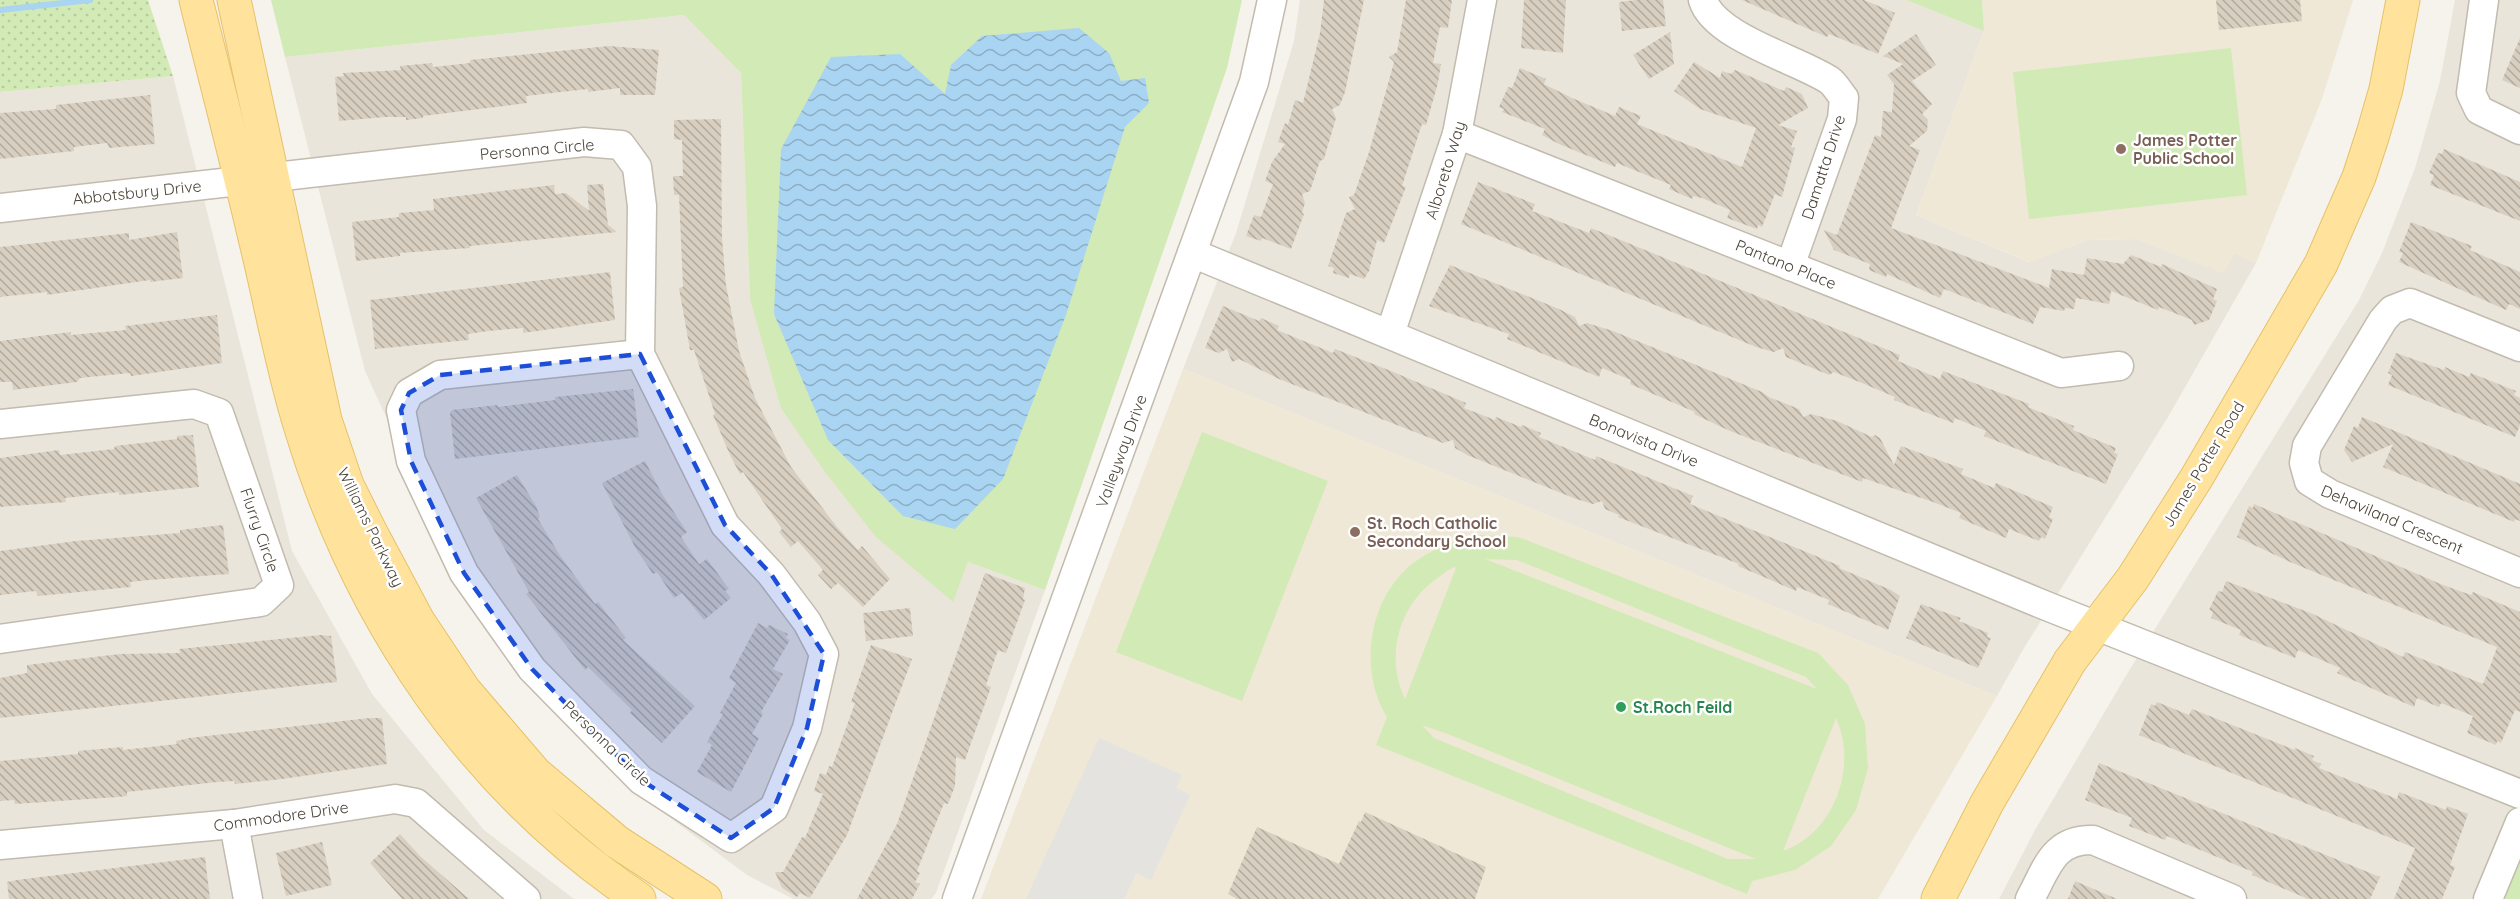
<svg xmlns="http://www.w3.org/2000/svg" width="2520" height="899" font-family="Quicksand,sans-serif">
<style>
.residential{fill:#eae5da}
.education{fill:#efe8d6}
.grass{fill:url(#grass-dots)}
.park{fill:#d2eab5;fill-rule:evenodd}
.parking{fill:#e5e3e0}
.water{fill:url(#water-waves)}
.lines{fill:none;stroke-linecap:round;stroke-linejoin:round}
.stream{stroke:#a9d4f2;stroke-width:6}
.building{fill:url(#building-back-hatch)}
.minor-casing{stroke:#c2bbae;stroke-width:31}
.major-casing{stroke:#e6c16a;stroke-width:35}
.minor{stroke:#fff;stroke-width:28}
.major{stroke:#ffe39c;stroke-width:33}
.marked{fill:#1d4ed8;fill-opacity:0.2;stroke:#1d4ed8;stroke-width:4.5;stroke-dasharray:12 8;stroke-linejoin:round}
.education-dot{fill:#8d6e63;stroke:#fff;stroke-width:2}
.leisure-dot{fill:#2e9e5b;stroke:#fff;stroke-width:2}
.labels{text-anchor:middle;stroke-width:5;stroke-linejoin:round;paint-order:stroke}
.education-label{font-size:16px;font-weight:bold;fill:#785e54;stroke:#fff;text-anchor:start}
.street-label{font-size:16px;fill:#4b4439;stroke:#fff}
.leisure-label{font-size:16px;font-weight:bold;fill:#27864d;stroke:#fff;text-anchor:start}
</style>
<defs>
<pattern id="grass-dots" width="8" height="8" patternUnits="userSpaceOnUse" patternTransform="scale(1.5)"><rect width="8" height="8" fill="#d2eab5"/><path d="M2 2h.1M6 6h.1" fill="none" stroke="#b6ca9c" stroke-width="1.8" stroke-linecap="round"/></pattern>
<pattern id="water-waves" width="16" height="10" patternUnits="userSpaceOnUse" patternTransform="scale(1.5)"><rect width="16" height="10" fill="#a9d4f2"/><path d="M0 5q4-4 8 0t8 0" fill="none" stroke="#8caec5"/></pattern>
<pattern id="building-back-hatch" width="6" height="6" patternUnits="userSpaceOnUse" patternTransform="scale(1.5)"><rect width="6" height="6" fill="#d8cfc1"/><path d="M-1 5l2 2M0 0l6 6M5-1l2 2" fill="none" stroke="#b1aa9e"/></pattern>
</defs>
<rect width="100%" height="100%" fill="#f6f3ec"/>
<g class="residential">
<path d="M1300,0H1906L1984,31L1916,215L2029,262L2088,240L2136,239L2223,272L2235,253L2256,263L2168,417L2024,648L1997,696L1183,369L1236,233L1294,41Z"/>
<path d="M2455,0H2520V899H1999L2035,830L2127,674L2359,300L2382,253L2415,168L2440,81Z"/>
<path d="M684,15L741,73L750,299L952,602L968,562L1045,590L936,893L931,899H793L747,875L645,799L476,613L365,371L285,57Z"/>
<path d="M173,76L292,551L372,694L484,830L574,899H0V92Z"/>
</g>
<g class="education">
<path d="M1982,0H2353L2322,99L2256,263L2235,253L2223,273L2135,239L2088,240L2030,262L1916,215L1984,31Z"/>
<path d="M1183,369L1997,696L1878,899H981Z"/>
</g>
<path class="grass" d="M0,0H148L173,76L0,92Z"/>
<g class="park">
<path d="M271,0H1242L1227,68L1045,590L968,562L953,602L875,536L825,472L781,408L750,299L741,73L684,15L285,57Z"/>
<path d="M1906,0H1982L1984,31Z"/>
<path d="M2231,48L2247,195L2029,219L2013,72Z"/>
<path d="M1202,432L1328,481L1242,701L1116,652Z"/>
<path d="M1480,535L1518,537L1818,653L1848,685L1865,724L1868,768L1856,810L1831,846L1795,870L1752,881L1747,894L1376,745L1387,717C1358,670 1368,600 1412,564C1433,548 1455,541 1480,535ZM1485,559L1517,560L1806,677L1817,689ZM1455,567L1456,568L1405,699C1385,658 1398,606 1436,579C1442,575 1448,569 1455,567ZM1836,718C1858,766 1835,833 1783,851ZM1422,725L1448,734L1756,859H1728L1434,738Z"/>
<path d="M2520,854V899H2501Z"/>
</g>
<path class="parking" d="M1099,738L1182,775L1176,788L1190,795L1151,880L1136,873L1124,899H1026Z"/>
<path class="water" d="M1079,28L1109,53L1121,81L1145,78L1149,103L1125,127L1066,315L1003,479L955,529L903,516L828,440L774,314L781,149L831,57L900,54L945,94L951,65L982,36Z"/>
<g class="lines">
<path class="stream" d="M0,10L90,0"/>
</g>
<g class="building">
<path d="M1324,0H1364L1345,92L1340,105L1332,109L1336,118L1324,159L1320,161L1310,191L1302,194L1305,203L1302,213L1304,214L1291,249L1262,238L1261,241L1246,236L1254,215L1261,217L1273,184L1265,181L1272,162L1285,144L1278,142L1285,123L1288,125L1295,100L1303,103L1320,33Z"/>
<path d="M1406,0H1452L1448,28L1440,27L1433,63L1441,64L1438,83L1426,125L1422,124L1402,186L1406,187L1384,243L1377,240L1369,271L1364,279L1350,274L1349,278L1333,273L1334,268L1328,266L1346,213L1355,209L1349,197L1354,195L1369,152L1394,62L1389,57L1397,52Z"/>
<path d="M1524,0H1566L1563,53L1521,48Z"/>
<path d="M1636,0H1663L1666,26L1622,31L1619,2Z"/>
<path d="M1742,0H1864L1895,13L1878,54L1829,34L1827,37Z"/>
<path d="M2216,0H2300L2302,21L2219,30Z"/>
<path d="M1670,32L1674,64L1649,79L1633,55Z"/>
<path d="M1916,34L1936,65L1912,81L1932,104L1922,114L1928,120L1927,131L1909,146L1920,150L1891,228L2049,288L2052,269L2084,275L2087,258L2123,264L2131,255L2161,267L2162,264L2217,289L2213,299L2217,301L2209,320L2194,325L2192,320L2159,307L2158,310L2111,291L2109,304L2076,298L2074,309L2065,308L2064,311L2040,307L2033,324L1944,289L1940,298L1887,274L1886,277L1869,270L1870,264L1834,250L1824,230L1837,235L1875,135L1881,137L1883,111L1892,112L1894,84L1887,75L1903,64L1883,56Z"/>
<path d="M2520,38V88L2502,80Z"/>
<path d="M609,46L659,50L655,95H620V88L588,92V89L526,96L527,103L423,116V118L406,120V117H385L339,121L335,77L344,76L343,73L401,70L400,66L432,63L433,67L470,63V60Z"/>
<path d="M1694,62L1720,78L1722,71L1731,74L1735,70L1784,91L1786,87L1802,94L1808,108L1778,125L1797,131L1791,147L1795,148L1782,197L1775,194L1762,227L1758,225L1757,229L1727,218L1730,210L1702,198L1693,196L1692,199L1669,189L1671,185L1617,163L1615,167L1559,144L1542,135L1545,129L1502,112L1504,109L1499,107L1508,87L1512,88L1520,68L1546,79L1544,84L1572,98L1615,116L1619,107L1641,116L1637,124L1742,167L1756,128L1700,109L1674,91Z"/>
<path d="M150,95L155,144L109,148L107,143L74,147V151L0,159V113L56,109V105Z"/>
<path d="M721,119L722,238L726,285L739,351L755,398L791,467L837,527L858,550L862,546L890,579L863,607L838,583L831,589L818,575L823,570L798,541L791,547L779,532L782,529L743,472L740,474L730,455L713,415L715,414L694,350H690L679,288L683,287L679,195H674L673,176H683L682,140L674,139V120Z"/>
<path d="M2444,149L2520,182V221L2430,185L2434,175L2429,173L2438,153L2442,154Z"/>
<path d="M1478,182L1535,204L1532,211L1589,233L1591,228L1628,243L1900,355L1898,361L1940,379L1943,371L2029,404L2028,407L2074,426L2073,430L2116,448L2114,453L2118,454L2106,484L1984,436L1986,431L1955,418L1953,423L1894,400L1895,397L1862,383L1834,372L1829,375L1786,357L1783,348L1774,352L1756,347L1461,224Z"/>
<path d="M603,184L608,225L617,232L470,246V248L400,253V256L356,261L352,222L399,217V213L434,210L433,199L554,185L555,194L566,193L589,211L587,185Z"/>
<path d="M2411,222L2472,246L2470,250L2520,272V309L2509,304L2506,310L2399,262L2403,253L2399,252Z"/>
<path d="M177,232L183,278L150,282V280L47,295V292L0,297V247L129,233V240Z"/>
<path d="M1450,265L1559,309L1575,317L1579,326L1587,323L1613,331L1762,392L1769,397L1799,409L1803,417L1811,414L1837,421L1872,437L1875,435L1880,438L1894,465L1901,446L1963,469L1961,474L1994,488L1996,483L2053,507L2049,517L2053,519L2045,539L2041,537L2039,541L2009,529L2006,538L1959,518L1961,513L1933,502L1863,478L1862,482L1730,431L1694,414L1695,412L1630,384L1631,380L1602,368L1599,377L1507,339L1509,334L1429,306Z"/>
<path d="M610,272L615,320L523,333V328L488,331L468,334L469,340L375,349L370,300Z"/>
<path d="M1223,306L1259,321L1261,318L1279,326L1277,330L1333,353L1335,349L1391,371L1466,403L1464,408L1495,420L1496,417L1521,427L1522,425L1541,433L1539,437L1595,460L1596,456L1693,496L1690,504L1840,566L1839,568L1891,590L1900,596L1888,630L1828,604L1829,600L1797,587L1796,591L1738,566L1739,564L1618,517L1619,515L1605,509L1602,501L1593,504L1576,499L1467,455L1455,448L1453,440L1443,443L1279,379L1239,359L1232,362L1227,349L1219,353L1205,348Z"/>
<path d="M217,315L222,363L131,376L130,373L80,378L77,382L13,390L12,382H0V341L71,332V335L126,330L125,326Z"/>
<path d="M2396,353L2444,370L2445,367L2469,377L2471,373L2516,391L2514,395L2520,398V425L2515,437L2388,385L2392,375L2388,373Z"/>
<path d="M633,389L639,437L455,459L450,413L452,410L498,405V407L555,400V397Z"/>
<path d="M2362,417L2520,484V521L2515,519L2514,522L2383,467L2393,444L2352,462L2344,450L2354,426L2358,428Z"/>
<path d="M193,435L199,487L119,495V492L65,498L66,502L0,507V458L59,450L60,455L114,449L115,446L177,439V436Z"/>
<path d="M645,461L662,494L687,532L681,537L699,564L707,559L729,589L725,591L731,598L704,620L682,593L674,598L657,572L653,574L636,549L602,483Z"/>
<path d="M517,475L536,506L540,517L538,519L559,554L595,604L598,602L626,638L623,640L695,706L662,743L630,713L632,710L588,667L585,670L526,594L529,592L476,498Z"/>
<path d="M2254,504L2443,585L2471,595L2473,592L2520,612V712L2515,710L2501,743L2497,741L2496,745L2467,733L2473,716L2441,703L2439,707L2417,698L2414,707L2337,673L2340,668L2298,650L2295,658L2239,635L2241,630L2211,618L2213,612L2209,610L2218,591L2222,592L2226,581L2313,614L2403,657L2405,652L2483,684L2491,664L2497,647L2290,562L2237,537L2249,506L2253,508Z"/>
<path d="M223,525L229,574L149,580L130,582L131,587L38,596L36,591L0,595V551L76,541L180,533V530Z"/>
<path d="M985,573L1025,588L1023,599L1025,600L1006,653L998,650L986,685L991,687L965,760L956,757L955,786L948,804L944,803L917,871L920,873L915,882L920,884L912,899H857L897,824Z"/>
<path d="M1921,604L1961,618L1959,621L1988,633L1987,637L1991,638L1978,668L1906,638Z"/>
<path d="M910,608L913,636L866,641L863,613Z"/>
<path d="M758,623L767,628L769,625L788,634L786,638L790,640L773,669L783,674L761,712L763,714L752,734L759,738L731,792L697,772L712,745L707,742L723,714L720,713L736,683L729,678Z"/>
<path d="M321,635L331,636L337,682L0,718V678L27,673V665L120,654L180,653L179,649Z"/>
<path d="M871,645L912,659L847,835L810,898L800,893L797,897L782,888L775,872H783L802,837L805,838L823,794L814,791L820,773L826,775L829,766L832,767L855,703L851,702Z"/>
<path d="M2157,702L2189,715L2192,709L2295,750V748L2314,756L2312,760L2321,764L2319,768L2397,799L2399,792L2446,810L2447,806L2468,814L2450,865L2455,867L2442,899H2394L2415,848L2139,735L2151,704L2155,706Z"/>
<path d="M370,718H382L387,764L282,779L235,784L234,781L217,782L127,792V796L118,797L15,804L14,800L0,801V761L78,754V751L123,747V750L177,744L176,741L189,738Z"/>
<path d="M2099,763L2380,877L2370,899H2308L2252,875L2253,872L2167,836L2165,840L2129,826L2132,818L2085,800Z"/>
<path d="M1365,812L1486,867L1475,899H1237L1228,894L1257,827L1339,864L1359,821L1361,822Z"/>
<path d="M400,834L420,856L469,899H402L370,863Z"/>
<path d="M322,842L332,885L286,896L276,853Z"/>
<path d="M205,857L210,899H9L7,882L17,880Z"/>
<path d="M2075,881L2117,899H2068Z"/>
</g>
<g class="lines">
<g class="minor-casing">
<g id="minor">
<path d="M1703,0C1714,37 1799,60 1829,80C1835,84 1839,92 1844,98L1842,119L1790,266"/>
<path d="M2484,0L2471,93L2479,110L2520,130"/>
<path d="M1457,134L2061,373L2119,366"/>
<path d="M0,208L584,142L621,145L637,167L642,206L640,354L725,525L771,574L807,622L824,654L807,728L774,808L731,838L641,780L532,669L464,573L411,461L401,410L409,393L440,375L640,354"/>
<path d="M1192,253L2044,605L2520,794"/>
<path d="M1390,334L1457,134L1482,0"/>
<path d="M2520,347L2410,303L2392,310L2383,320L2307,446L2304,463L2309,481L2330,494L2520,573"/>
<path d="M0,424L194,404L219,413L279,585L261,602L0,639"/>
<path d="M234,824L248,899"/>
<path d="M0,845L234,824L395,799L416,803L526,899"/>
<path d="M957,899L1254,82L1272,0"/>
<path d="M2030,899C2047,868 2053,839 2093,840L2232,899"/>
<path d="M2488,899L2520,822"/>
</g>
</g>
<g class="major-casing">
<g id="major">
<path d="M196,0C216,81 237,161 256,242C271,303 282,368 301,428C359,619 472,787 639,899"/>
<path d="M234,0L325,420L347,485L370,531L418,621L464,690L535,773L617,842L705,899"/>
<path d="M1938,899L1987,803L2070,661L2133,578L2197,477L2321,264L2359,177L2373,134L2386,89L2403,0"/>
</g>
</g>
<use href="#minor" class="minor"/>
<use href="#major" class="major"/>
</g>
<path class="marked" d="M640,354L725,525L771,574L824,654L807,728L774,808L731,838L641,780L532,669L464,573L411,461L401,410L409,393L440,375Z"/>
<g class="education-dot">
<circle cx="2121" cy="149" r="6"/>
<circle cx="1355" cy="532" r="6"/>
</g>
<circle class="leisure-dot" cx="1621" cy="707" r="6"/>
<g class="labels">
<g class="education-label">
<text x="2133" y="146">James Potter<tspan x="2133" dy="18">Public School</tspan></text>
<text x="1367" y="529">St. Roch Catholic<tspan x="1367" dy="18">Secondary School</tspan></text>
</g>
<g class="street-label">
<text transform="translate(537 149) rotate(-5)" y="6">Personna Circle</text>
<text transform="translate(1823 167) rotate(-72)" y="6">Damatta Drive</text>
<text transform="translate(1445 170) rotate(-73)" y="6">Alboreto Way</text>
<text transform="translate(137 192) rotate(-6)" y="6">Abbotsbury Drive</text>
<text transform="translate(1786 264) rotate(22)" y="6">Pantano Place</text>
<text transform="translate(1644 440) rotate(22)" y="6">Bonavista Drive</text>
<text transform="translate(1121 451) rotate(-70)" y="6">Valleyway Drive</text>
<text transform="translate(2203 464) rotate(-59)" y="6">James Potter Road</text>
<text transform="translate(2392 519) rotate(23)" y="6">Dehaviland Crescent</text>
<text transform="translate(371 527) rotate(64)" y="6">Williams Parkway</text>
<text transform="translate(260 530) rotate(71)" y="6">Flurry Circle</text>
<text transform="translate(607 743) rotate(44)" y="6">Personna Circle</text>
<text transform="translate(281 816) rotate(-8)" y="6">Commodore Drive</text>
</g>
<g class="leisure-label">
<text x="1633" y="713">St.Roch Feild</text>
</g>
</g>
</svg>
